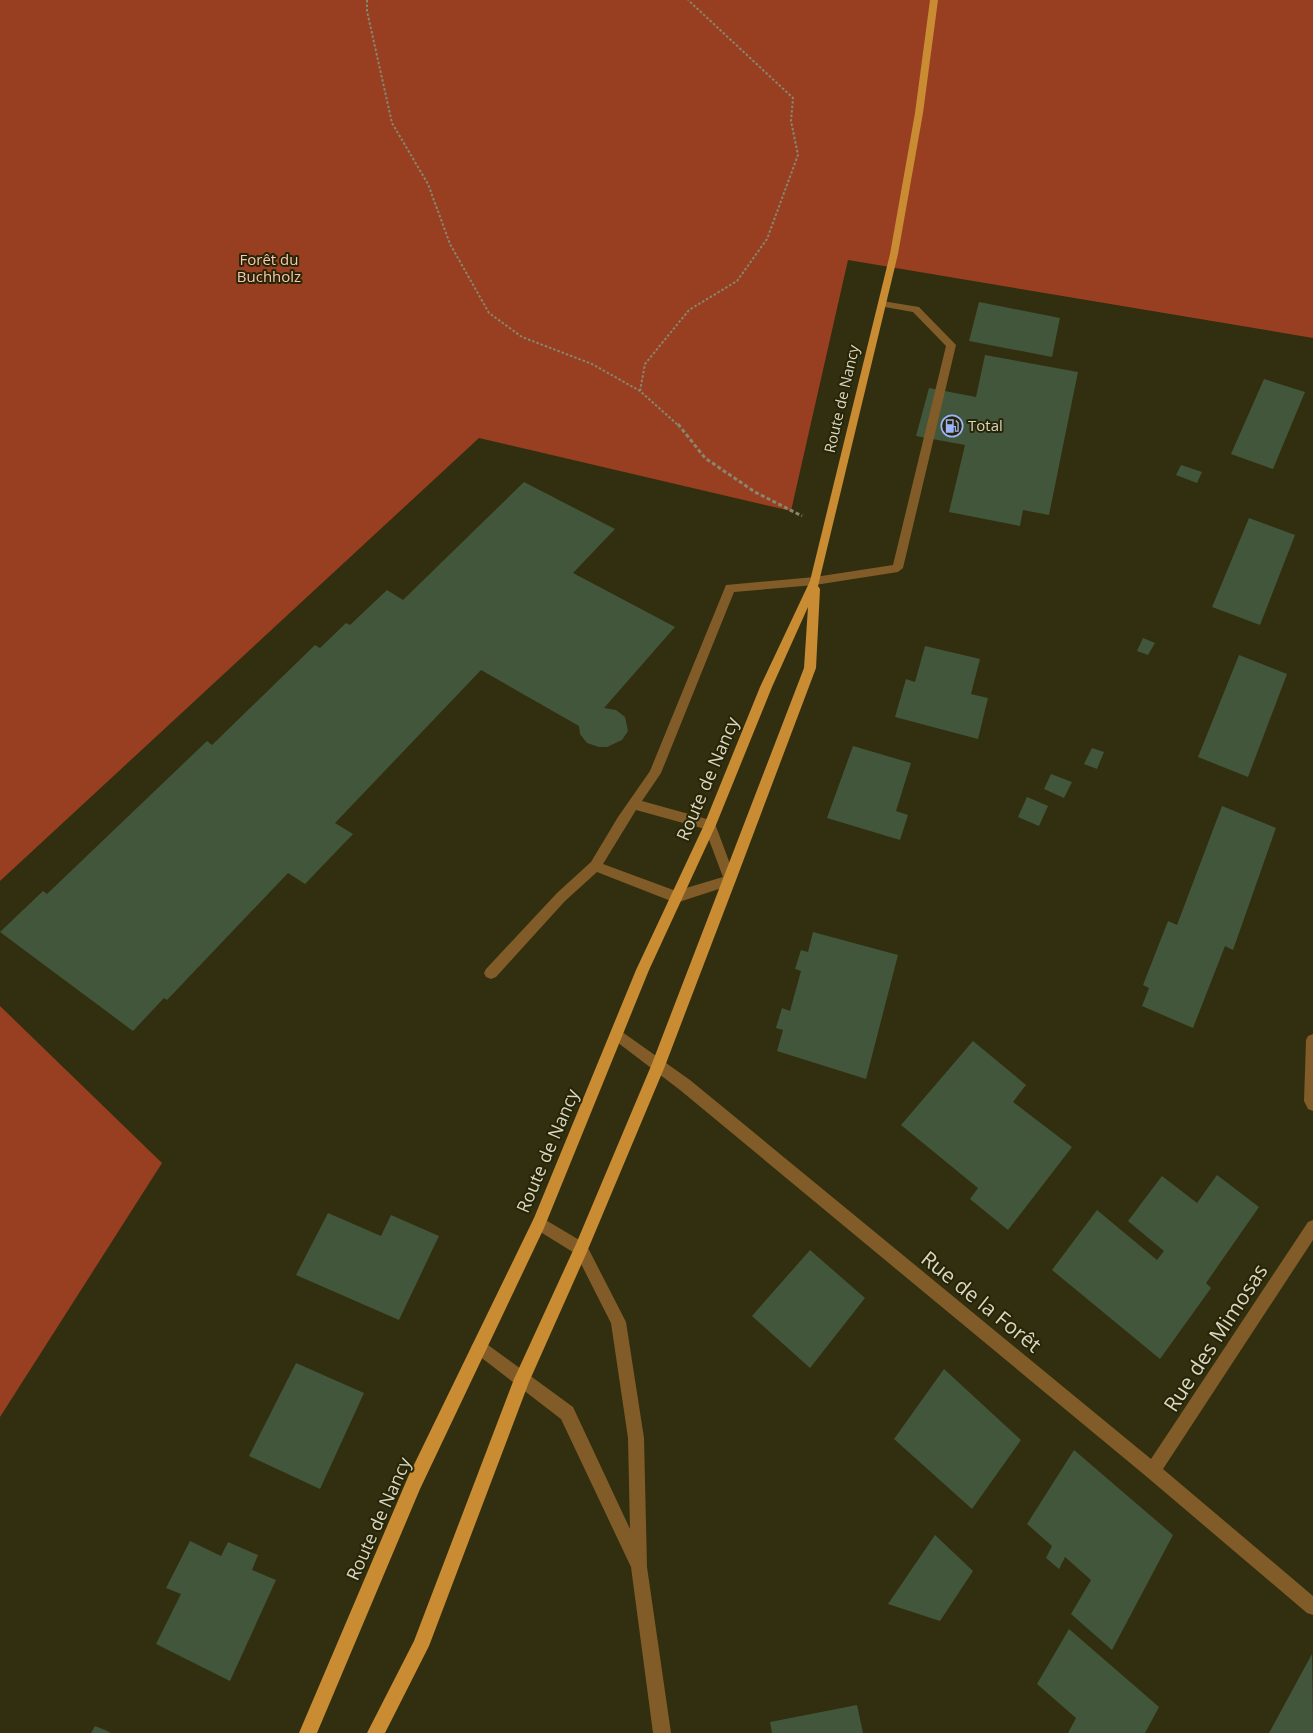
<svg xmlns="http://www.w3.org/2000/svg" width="1313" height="1733" font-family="'Open Sans',sans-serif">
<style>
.forest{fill:#973f20}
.building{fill:#42563b}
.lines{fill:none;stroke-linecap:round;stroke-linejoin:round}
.path-far1{stroke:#88866e;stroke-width:2;stroke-dasharray:2.5 2;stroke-linecap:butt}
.path{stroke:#88866e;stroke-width:3;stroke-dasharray:4 2.5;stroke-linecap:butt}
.service{fill:#815c28;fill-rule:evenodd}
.minor{fill:#815c28;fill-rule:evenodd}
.primary{fill:#c98c32;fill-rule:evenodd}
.labels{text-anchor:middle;stroke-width:4;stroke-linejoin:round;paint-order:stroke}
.far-park-label{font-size:15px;fill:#f9c6b5;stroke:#272505}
.far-street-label{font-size:15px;fill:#d8d7c5;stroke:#272505}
.far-poi-label{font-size:15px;fill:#d8d7c5;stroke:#272505;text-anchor:start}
.street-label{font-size:18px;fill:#d8d7c5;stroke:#272505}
.near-street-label{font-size:21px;fill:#d8d7c5;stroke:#272505}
</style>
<rect width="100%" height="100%" fill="#312f0f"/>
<g class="forest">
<path d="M0,0H1313V338L848,260L791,511L479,438L0,881Z"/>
<path d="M0,1006L162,1163L0,1417Z"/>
</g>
<g class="building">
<path d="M979,302L1060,318L1052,357L969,341Z"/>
<path d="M985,355L1078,372L1049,515L1023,510L1020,526L949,512L965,445L916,436L929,388L976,397Z"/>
<path d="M1264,379L1305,392L1273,469L1231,454Z"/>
<path d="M1181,465L1202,472L1197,483L1176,475Z"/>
<path d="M524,482L615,529L573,573L675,627L604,708L616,710L625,717L628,731L622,740L607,747H599L587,743L580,734L579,726L481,670L335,823L353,834L305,884L288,873L167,1000L164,998L133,1031L0,932L43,891L47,894L207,741L212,745L315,645L320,648L346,623L350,625L387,590L403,600Z"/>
<path d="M1249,518L1295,535L1260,625L1212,607Z"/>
<path d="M1143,638L1155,643L1148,655L1137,651Z"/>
<path d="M925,646L980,659L971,694L988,698L978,739L895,717L906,679L915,682Z"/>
<path d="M1239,655L1287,674L1248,777L1198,757Z"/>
<path d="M853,746L911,763L896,811L908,815L900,840L827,818Z"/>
<path d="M1092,748L1104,752L1097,769L1084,764Z"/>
<path d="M1051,774L1072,782L1064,798L1044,789Z"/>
<path d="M1027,797L1048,806L1039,826L1018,817Z"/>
<path d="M1222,806L1276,828L1233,950L1225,946L1193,1028L1142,1006L1149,988L1143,985L1168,921L1177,925Z"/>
<path d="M813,932L898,955L866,1079L777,1051L783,1030L776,1028L782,1008L790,1011L801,971L795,969L801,950L808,952Z"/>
<path d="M973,1041L1026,1085L1013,1102L1072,1147L1008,1230L970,1199L978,1188L901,1125Z"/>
<path d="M1217,1175L1259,1207L1206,1283L1211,1288L1160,1359L1052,1270L1097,1210L1157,1260L1164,1251L1128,1221L1162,1176L1197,1203Z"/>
<path d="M328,1213L381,1236L391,1215L439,1236L399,1320L296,1275Z"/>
<path d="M810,1250L865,1298L810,1368L752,1316Z"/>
<path d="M296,1363L364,1393L320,1489L249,1456Z"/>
<path d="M944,1369L1021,1440L972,1509L894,1439Z"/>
<path d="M1074,1450L1173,1535L1112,1650L1071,1614L1091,1580L1065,1557L1059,1569L1046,1558L1052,1546L1027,1524Z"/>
<path d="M935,1535L973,1571L940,1621L888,1604Z"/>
<path d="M190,1541L221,1556L228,1542L258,1555L252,1570L276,1580L230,1681L156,1644L181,1594L166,1588Z"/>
<path d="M1069,1629L1159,1707L1145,1733H1068L1076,1718L1037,1684Z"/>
<path d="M1312,1654L1313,1733H1269Z"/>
<path d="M857,1705L863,1733H772L770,1722Z"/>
<path d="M95,1726L105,1730L111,1733H91Z"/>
</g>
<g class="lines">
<g class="path-far1">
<path d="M367,0V11L392,123L428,184L450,244L489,313L522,337L592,364L640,391L679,426"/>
<path d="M640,391L645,364L689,310L737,281L767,239L798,155L791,121L793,98L688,0"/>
</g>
<path class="path" d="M678,424L705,458L755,492L802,516"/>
<path class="service" d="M882,301L919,307L956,345L903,568L898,572L815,585L734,592L661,773L642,801L714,821L736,880L734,884L676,903L597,872L565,901L496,977L491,979L486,977L484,973L486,969L557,893L591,862L618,817L650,771L726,585L815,577L893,565L946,346L913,312L879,306V302ZM636,810L705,829L723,877L676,891L603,864Z"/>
<g class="minor">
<path d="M618,1029L690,1080L1151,1459L1308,1222L1313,1220V1240L1163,1469L1313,1596V1615L1307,1613L1147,1477L680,1090L613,1039L611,1035L613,1031Z"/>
<path d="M1313,1034V1111L1308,1109L1304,1101L1306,1040L1308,1036Z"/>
<path d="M539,1216L586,1244L626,1322L644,1438L647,1567L671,1733H653L631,1567L561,1419L474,1352L471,1347L474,1342L479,1339L484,1342L573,1407L630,1529L628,1438L611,1323L576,1254L534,1228L532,1223L534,1218Z"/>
</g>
<path class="primary" d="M930,0H938L923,113L898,254L818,586L820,589L816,668L736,880L665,1066L586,1254L529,1382L429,1646L385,1733H367L414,1641L514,1379L576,1244L651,1066L804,668L808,607L772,687L716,825L649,970L544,1228L420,1489L317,1733H299L408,1477L534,1218L636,970L704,825L760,687L810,581L890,254L915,113Z"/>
</g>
<defs>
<g id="fuel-ring" transform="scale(1.125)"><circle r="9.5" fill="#272505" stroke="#9cb4fd" stroke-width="1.5"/><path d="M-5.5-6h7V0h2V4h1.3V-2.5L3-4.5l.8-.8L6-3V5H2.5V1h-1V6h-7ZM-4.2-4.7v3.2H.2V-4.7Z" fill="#9cb4fd"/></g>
</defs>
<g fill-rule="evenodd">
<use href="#fuel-ring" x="952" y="426"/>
</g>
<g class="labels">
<g class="far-park-label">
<text x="269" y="265">Forêt du<tspan x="269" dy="17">Buchholz</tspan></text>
</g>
<g class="far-street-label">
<text transform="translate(842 399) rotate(-77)" y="5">Route de Nancy</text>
</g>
<g class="far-poi-label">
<text x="968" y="431">Total</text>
</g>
<g class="street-label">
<text transform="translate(708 779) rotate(-67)" y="6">Route de Nancy</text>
<text transform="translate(548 1151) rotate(-67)" y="6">Route de Nancy</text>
<text transform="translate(379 1519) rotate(-66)" y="6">Route de Nancy</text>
</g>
<g class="near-street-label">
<text transform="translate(981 1302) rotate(39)" y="7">Rue de la Forêt</text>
<text transform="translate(1216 1338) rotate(-57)" y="7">Rue des Mimosas</text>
</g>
</g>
</svg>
